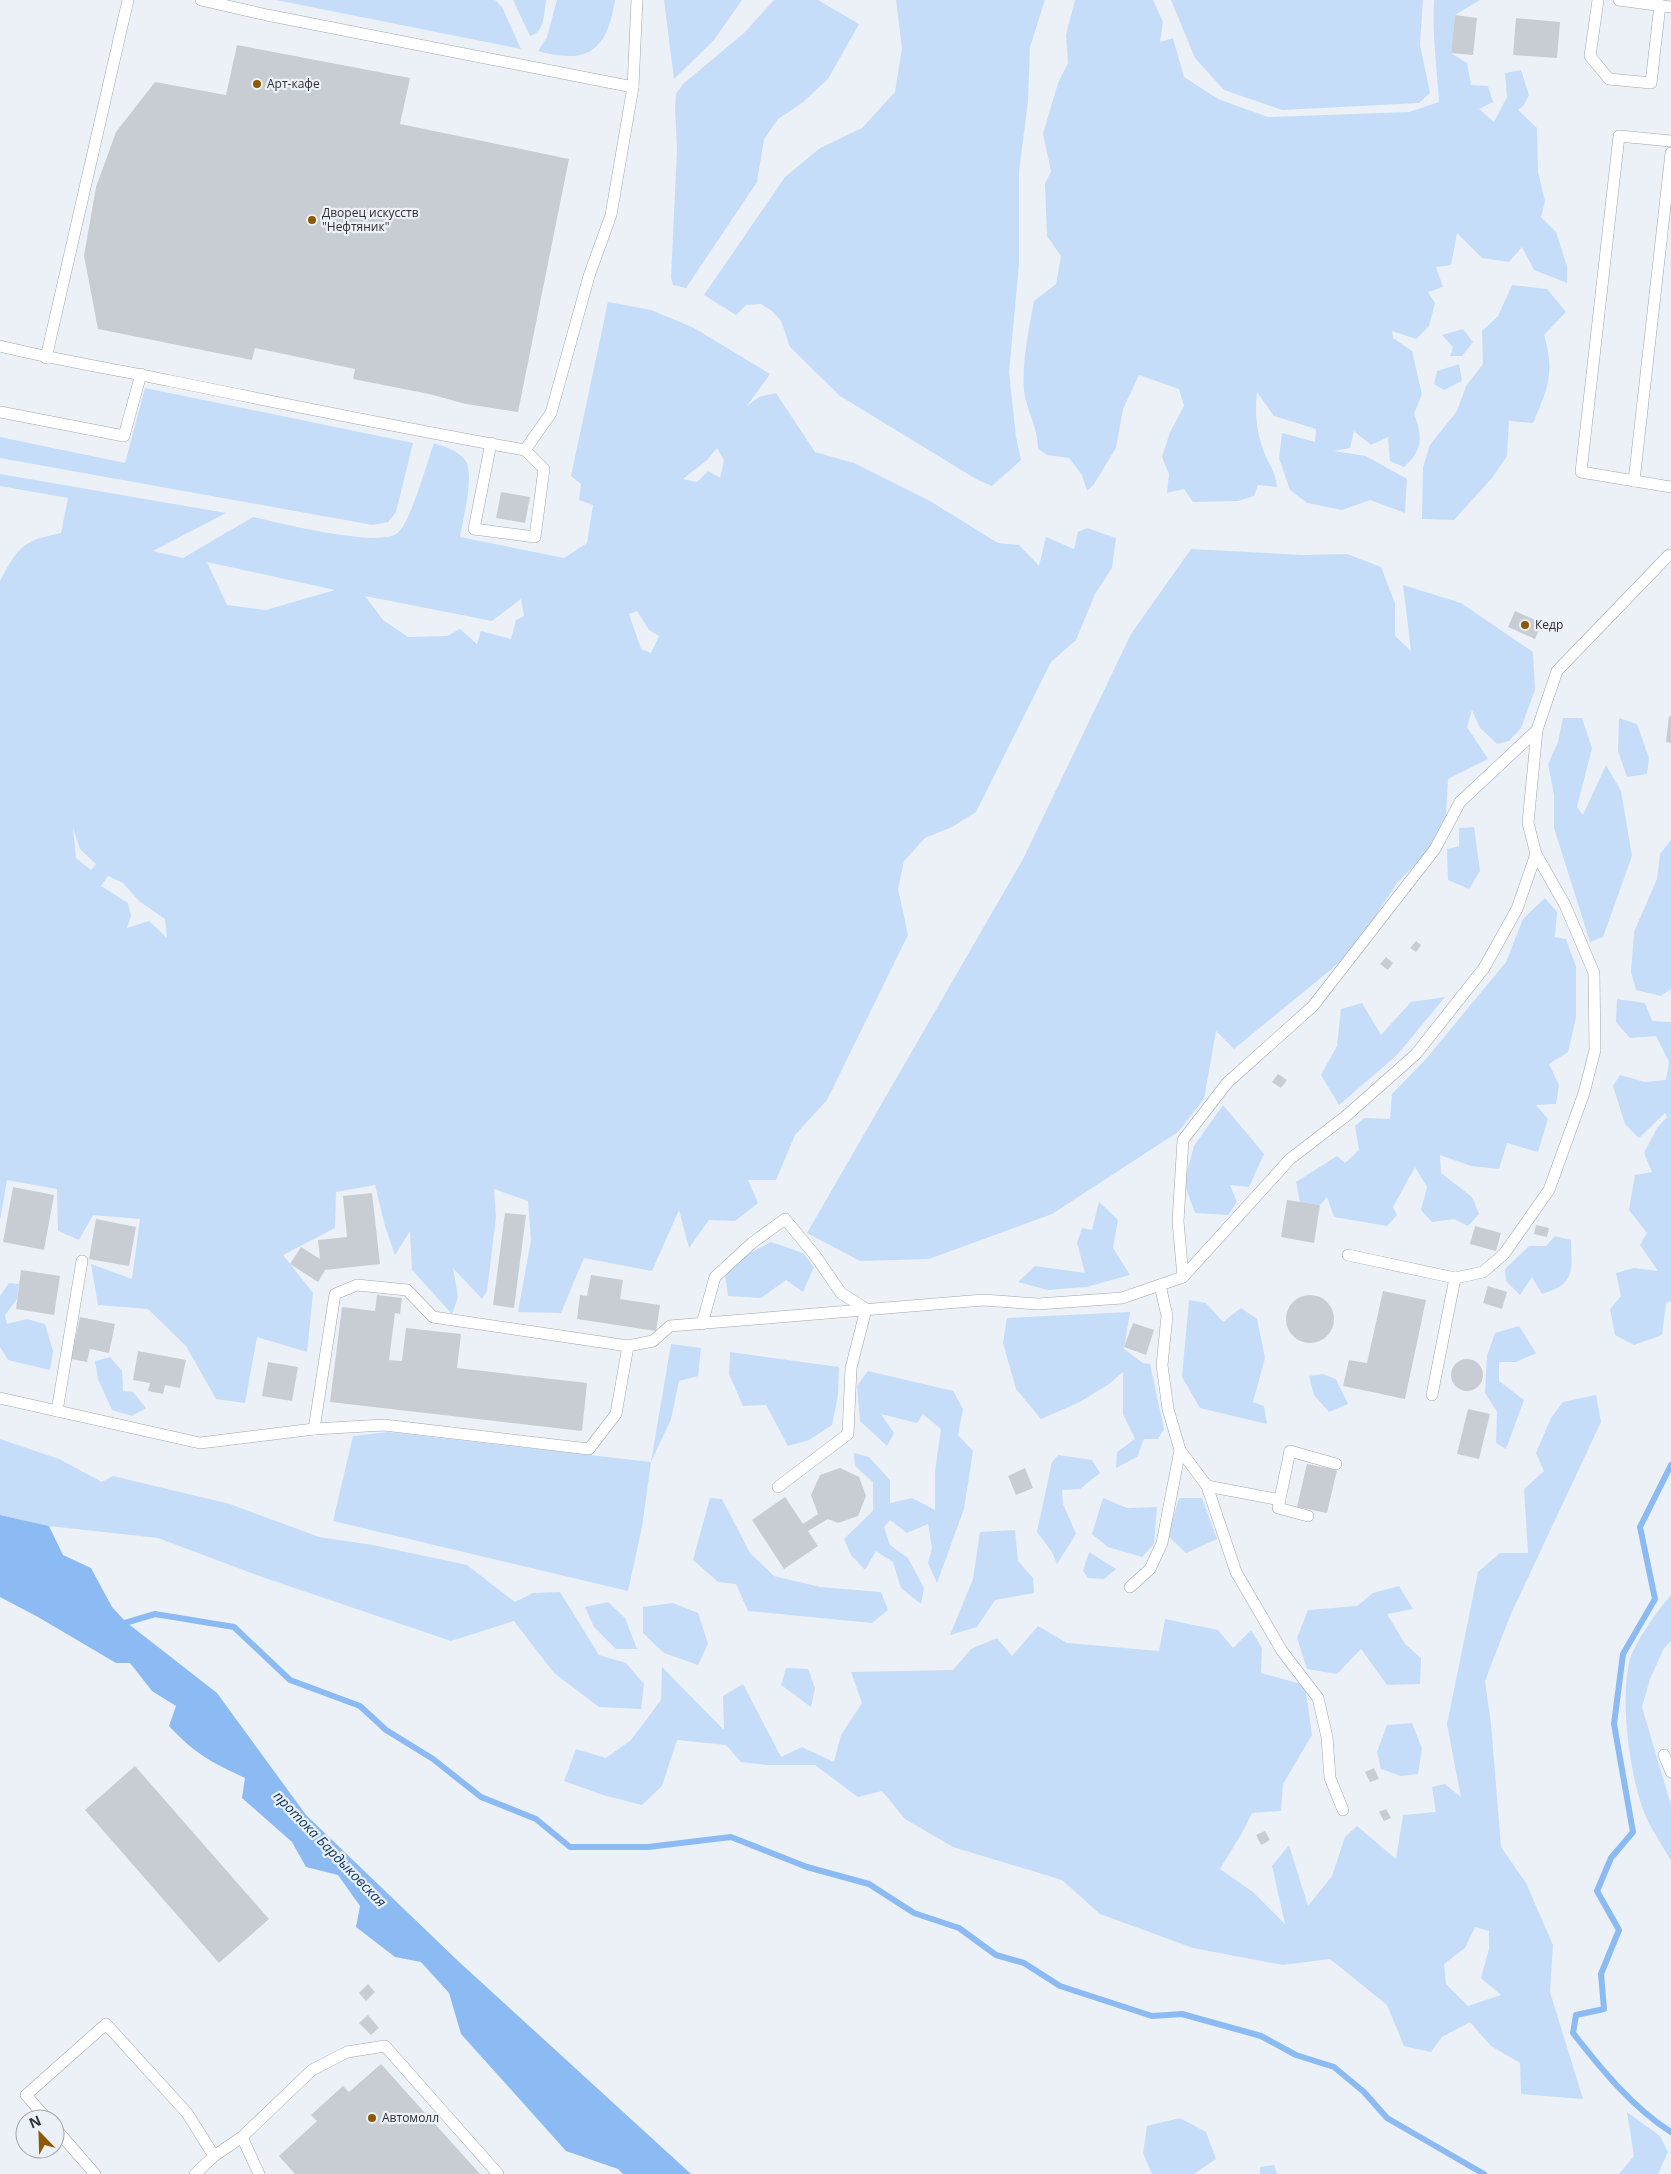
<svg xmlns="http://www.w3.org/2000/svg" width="1671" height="2174" font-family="'Open Sans',sans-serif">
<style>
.green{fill:#c5ddf9;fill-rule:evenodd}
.water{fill:#8bbbf2}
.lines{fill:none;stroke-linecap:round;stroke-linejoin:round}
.stream{stroke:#8bbbf2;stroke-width:6}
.building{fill:#c8cdd3}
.service-casing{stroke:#a1a6ab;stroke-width:12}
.service{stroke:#fff;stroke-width:11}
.poi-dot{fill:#8b5a02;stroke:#ecf1f7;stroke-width:2}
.labels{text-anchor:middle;stroke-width:4.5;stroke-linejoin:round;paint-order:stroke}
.poi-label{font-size:12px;fill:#2d2f31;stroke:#ecf1f7;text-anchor:start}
.water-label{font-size:14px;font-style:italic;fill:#06325c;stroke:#ecf1f7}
</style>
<rect width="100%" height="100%" fill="#ecf1f7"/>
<g class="green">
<path d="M276,0H495L502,7L521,49Z"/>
<path d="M513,0H546C544,12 545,33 530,36Z"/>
<path d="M557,0H615C607,51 588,65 538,51L547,37Z"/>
<path d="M664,0H742L714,40L674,79Z"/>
<path d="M774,0H818L859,24L828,79L802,103L778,119L764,139L757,182L686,288L673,285L671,278L677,149L675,108L676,94L683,84L745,32Z"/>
<path d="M896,0H1045L1030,47L1028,101L1019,172V264L1009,372L1016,437L1021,460L992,486L976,479L840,396L790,347L781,321L772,311L761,304L746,305L736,315L704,295L785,177L820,148L862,128L895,92L902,48Z"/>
<path d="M1075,0H1153L1163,22L1160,42L1173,38L1184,77L1218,99L1268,117L1409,112L1439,102C1437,68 1432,34 1434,0H1480L1455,15L1451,53L1467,63L1471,85L1488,86L1493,102L1479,109L1494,122L1507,97L1505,73L1521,70L1529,95L1524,105L1518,110L1537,128L1538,172L1545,201L1541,217L1556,232L1567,266V283L1534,270L1522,247L1509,262L1482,258L1457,233L1451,265L1436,267L1443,287L1428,292L1435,303L1429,326L1416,339L1392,331L1393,338L1412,351L1422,394L1414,414C1423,436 1423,450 1404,467L1390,461L1388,437L1371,445L1354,431L1350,448L1334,451L1366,456L1407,479L1405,513L1370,500L1342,510L1307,503L1290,490L1279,458L1282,433L1315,442L1316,429L1274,416L1257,392C1255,409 1256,430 1262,446C1266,461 1276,471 1277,487L1258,485L1254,496L1238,501L1193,502L1184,489L1167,493L1169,474L1162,457L1170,432L1184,406L1179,389L1139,375L1123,409L1116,448L1094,484L1087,491L1082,475L1069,458L1047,455L1038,449C1038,429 1029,415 1025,397C1020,370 1029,328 1034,301L1056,284L1061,256L1047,236L1045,184L1051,171L1043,134L1058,83L1068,63L1066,35Z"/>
<path d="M1171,0H1423L1420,45L1430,93L1419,103L1282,110L1224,90L1195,58Z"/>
<path d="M1512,285L1547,289L1566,312L1544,335C1555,372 1548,389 1533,423L1509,421L1507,456L1492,478L1454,520L1422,519L1423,467L1430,445L1457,411L1466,386L1483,364L1482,331L1498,316Z"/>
<path d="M608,302L651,310L694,328L770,374L747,406L759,397L776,393L815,452L854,463L930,501L998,543L1019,545L1039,566L1046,537L1074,549L1078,532L1087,528L1116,538L1112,568L1095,594L1076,640L1051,662L976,812L952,827L925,838L904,861L898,889L908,935L827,1100L795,1135L776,1180H748L758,1203L735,1221L709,1220L689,1248L679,1210L652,1271L584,1258L561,1313L518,1312L531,1240L528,1201L494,1189L496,1217L487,1291L482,1299L453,1268L458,1297L452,1314L412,1270L410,1231L395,1255L385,1226L375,1185L336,1192L335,1228L283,1255L313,1293L307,1352L257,1337L245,1403L216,1399L186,1346L148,1309L98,1305L91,1264L132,1279L140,1219L93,1215L79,1240L58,1231L57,1189L7,1180L0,1220V581C18,547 22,541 61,533L68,498L0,486V474L226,513L153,551L183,558L253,517C280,523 375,547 396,534C410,526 427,462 434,443C444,447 458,450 465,460C475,473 463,520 460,537L564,558L587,543L593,505L579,500L581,484L571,476ZM717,448L724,460L720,478L708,471L697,482L683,479L707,460ZM207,562L335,590L266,610L227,605ZM365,596L492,621L521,599L524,616L516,620L511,639L481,631L477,644L460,629L447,636L408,637L383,620ZM637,611L649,630L659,636L651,653L641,649L629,614ZM73,828L80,849L96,864L91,870L76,858ZM108,876L123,883L139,901L165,919L167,938L149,921L127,928L131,916L128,903L101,886Z"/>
<path d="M1463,329L1473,342L1462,356H1450L1453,347L1442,335Z"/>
<path d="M1459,364L1462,381L1444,390L1434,384L1437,371Z"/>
<path d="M145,388L413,443L396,512L388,522L373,525L0,458V437L125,463Z"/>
<path d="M1191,549L1303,555L1347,554L1381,567L1395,603V636L1411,651L1403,585L1461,603L1533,652L1535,690L1521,728L1509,741L1497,744L1480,728L1472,710L1467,727L1488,759L1448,779L1446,815L1435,845L1397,883L1351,953L1234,1049L1216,1031L1204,1099L1178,1132L1052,1214L929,1259L860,1261L807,1233L1023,859L1131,634Z"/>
<path d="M1563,718H1582L1592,748L1577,807L1583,815L1606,765L1621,791L1632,856L1603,937L1590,942L1554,828V795L1548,764L1558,742Z"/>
<path d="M1619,718L1637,724L1649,758L1647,774L1627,777L1618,751Z"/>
<path d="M1474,827L1480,871L1469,889L1448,880L1447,849L1459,846V828Z"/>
<path d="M1671,840V989L1661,996L1636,990L1631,972L1634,932L1657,879L1660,854Z"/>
<path d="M1545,898L1557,912L1555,937L1566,939L1576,967V1018L1568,1052L1549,1064L1559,1085L1556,1104L1536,1105L1548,1119L1538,1152L1507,1143L1499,1169L1471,1166L1440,1155L1441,1173L1472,1197L1479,1214L1468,1226L1454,1219L1432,1222L1421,1210L1427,1187L1415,1167L1393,1207L1397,1215L1387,1226L1334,1217L1327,1197L1320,1205L1300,1202L1296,1182L1337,1156L1345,1163L1359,1150L1355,1126L1364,1118L1390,1119L1392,1094L1426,1059L1506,962L1523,919Z"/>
<path d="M1445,997L1397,1055L1339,1105L1321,1075L1337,1046L1341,1009L1362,1003L1381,1035L1411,1002Z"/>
<path d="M1617,999L1645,1003L1652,1021L1671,1022V1301L1666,1303L1662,1335L1634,1345L1615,1335L1610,1309L1621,1296L1616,1273L1634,1268L1658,1271L1640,1245L1647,1233L1629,1210L1635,1175L1652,1172L1644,1153L1657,1128L1667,1117L1665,1113L1639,1138L1625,1124L1613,1086L1620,1075L1645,1082L1666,1080L1669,1062L1656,1036L1630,1038L1616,1022Z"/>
<path d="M1223,1105L1264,1154L1249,1187L1230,1185L1237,1202L1228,1215L1195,1213L1184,1183L1194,1146Z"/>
<path d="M1099,1202L1118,1220L1113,1248L1130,1275L1086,1287L1048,1290L1018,1282L1035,1266L1085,1273L1077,1243L1082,1228L1092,1230Z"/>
<path d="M1555,1236L1571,1240C1572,1272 1575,1284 1542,1294L1532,1277L1520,1295L1506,1281L1505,1269L1529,1246H1546Z"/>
<path d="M771,1242L803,1253L814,1267L803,1292L786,1280L761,1298L728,1296L725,1274L746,1255Z"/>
<path d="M9,1283L19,1284L17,1299L5,1315L7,1324L27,1319L45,1324L53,1351L50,1370L8,1360L0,1347V1296Z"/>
<path d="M1189,1300L1206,1303L1223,1322L1241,1308L1257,1319L1265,1358L1253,1402L1264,1406L1267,1424L1200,1408L1182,1377Z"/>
<path d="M1130,1312L1124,1349L1143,1363L1150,1364L1164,1429L1158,1439H1144L1137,1457L1116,1468L1117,1452L1135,1439L1123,1414V1372L1109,1384L1080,1402L1041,1419L1016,1389L1003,1343L1007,1318Z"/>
<path d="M1519,1326L1536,1353L1516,1362H1499V1381L1524,1400L1506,1449L1496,1443L1497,1412L1485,1393L1487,1356L1495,1333Z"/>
<path d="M671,1344L701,1348L698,1376L679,1381L671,1419L651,1462L642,1527L628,1591L333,1521L353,1436L388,1432L651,1462Z"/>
<path d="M730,1352L839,1367L838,1395L832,1425L809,1440L788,1446L766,1405L743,1406L729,1374Z"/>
<path d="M110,1357L122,1371L123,1391L133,1392L146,1408L132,1416L112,1410L98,1379L95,1361Z"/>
<path d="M868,1371L953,1391L963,1409L958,1435L973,1451L964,1509L937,1583L928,1563L932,1548L928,1524L907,1533L890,1520L884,1527L890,1545L908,1558L924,1588L921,1604L901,1588L893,1562L876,1551L865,1570L851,1555L844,1539L873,1511V1482L855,1466L854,1453L869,1457L890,1480V1503L912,1498L935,1510V1471L941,1429L923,1414L917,1423L881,1414L894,1433L887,1446L860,1421L857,1386Z"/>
<path d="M1323,1374L1336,1379L1348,1404L1329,1412L1314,1395L1309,1376Z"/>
<path d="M1596,1395L1601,1422L1510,1616L1485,1681L1491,1724L1501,1847L1526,1883L1553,1945L1550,1992L1583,2099L1521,2094L1520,2063L1491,2046L1470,2022L1442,2037L1431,2052L1404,2046L1387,2005L1330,1959L1283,1965L1193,1948L1100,1914L1062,1880L953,1847L905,1819L882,1791L858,1797L815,1765H767L741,1762L726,1745L677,1740L662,1786L642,1805L603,1795L564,1781L576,1749L606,1758L631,1740L661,1700L662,1667L724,1730L723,1696L743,1684L781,1757L802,1747L834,1762L841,1735L862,1703L851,1672L953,1670L971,1649L997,1638L1012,1656L1038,1626L1067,1643L1159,1651L1165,1619L1218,1630L1233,1648L1251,1630L1262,1648L1261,1673L1305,1685L1312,1735L1283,1784L1281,1811L1252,1813L1242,1833L1220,1869L1253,1892L1285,1924L1272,1866L1289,1845L1308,1906L1332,1876L1345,1837L1357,1826L1396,1859L1403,1815L1436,1812L1432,1787L1445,1784L1461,1797L1447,1724L1478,1572L1500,1553H1528L1524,1489L1544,1471L1536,1453L1551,1418L1563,1402ZM1475,1927L1489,1931V1949L1481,1978L1501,1995L1468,2006L1446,1984L1444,1964L1465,1948Z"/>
<path d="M0,1439L59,1459L102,1482L113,1476L230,1504L319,1537L373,1545L467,1565L515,1602L533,1593L560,1592L599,1655L626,1663L644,1684L641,1709L599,1707L554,1673L514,1621L451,1641L262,1577L158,1538L49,1526L0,1515Z"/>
<path d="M1058,1455L1092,1460L1100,1473L1080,1489L1062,1490L1063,1504L1076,1534L1057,1564L1052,1552L1037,1532L1052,1462Z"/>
<path d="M710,1498L722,1499L750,1553L774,1576L820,1587L881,1592L888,1610L872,1623L748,1611L736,1584L718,1582L693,1560Z"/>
<path d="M1103,1498L1127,1508L1157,1507L1154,1544L1142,1557L1108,1547L1092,1534Z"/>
<path d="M1179,1498H1202L1217,1539L1186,1553L1168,1536Z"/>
<path d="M1015,1530L1018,1561L1033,1578L1034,1593L995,1600L977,1627L950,1635L973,1579L980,1532Z"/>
<path d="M1089,1552L1116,1569L1104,1579L1088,1578L1083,1571Z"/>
<path d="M1399,1586L1413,1609L1387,1614L1405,1644L1421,1658L1420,1684L1387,1685L1361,1649L1337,1674L1307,1669L1297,1638L1308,1610L1357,1606L1373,1593Z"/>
<path d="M1671,1595V1641L1664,1648L1650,1679L1642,1707L1671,1805V1861C1663,1846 1653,1832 1646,1817C1630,1779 1620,1704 1629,1663C1633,1644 1658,1610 1671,1595Z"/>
<path d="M608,1602L625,1618L637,1649H616L594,1627L585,1607Z"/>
<path d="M673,1603L698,1613L708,1644L698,1665L664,1653L643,1633V1607Z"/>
<path d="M786,1668L808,1669L815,1688L811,1707L781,1685Z"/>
<path d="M1412,1723L1422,1749L1418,1774L1401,1776L1381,1769L1377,1752L1387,1725Z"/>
<path d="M1627,2112L1660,2136L1668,2152L1658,2174H1619L1634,2156Z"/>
<path d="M1180,2118L1206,2132L1216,2159L1194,2174H1152L1143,2153L1147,2126Z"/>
<path d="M1274,2165L1277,2174H1260V2167Z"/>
</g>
<path class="water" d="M0,1515L49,1526L63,1555L91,1568L112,1607L126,1622L217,1693L306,1815L457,1960L691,2174H623L618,2169L566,2151L461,2034L449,1993L421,1962L395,1957L356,1927L360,1906L338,1875L306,1867L292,1842L242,1798L245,1778C211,1762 195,1754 169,1726L176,1706L152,1691L130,1663H116L38,1617L0,1597Z"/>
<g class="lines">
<g class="stream">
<path d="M1671,1465L1640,1527L1655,1599L1623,1654L1614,1724L1633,1832L1611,1858L1597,1891L1619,1930L1601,1974L1604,2009L1576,2015L1573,2033C1601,2069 1633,2108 1671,2132"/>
<path d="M118,1625L155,1614L234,1627L290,1680L360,1706L386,1730L433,1759L481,1797L536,1819L570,1847H648L731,1837L807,1867L869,1884L914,1913L959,1928L996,1955L1024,1963L1060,1986L1152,2016L1182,2014L1261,2036L1296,2055L1334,2067L1364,2092L1387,2118L1484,2174"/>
</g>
</g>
<g class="building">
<path d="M1455,15L1477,18L1473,55L1451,53Z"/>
<path d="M1516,18L1560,22L1557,58L1513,55Z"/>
<path d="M237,45L410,78L400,124L569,159L518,412L466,404L429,394L353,379L355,369L255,348L252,360L98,329L84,256L96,187L116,132L155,82L226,95Z"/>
<path d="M501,492L530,497L525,523L496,518Z"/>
<path d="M1515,611L1542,623L1535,639L1508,627Z"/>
<path d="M1669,716H1671V743L1666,742Z"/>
<path d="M1416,941L1421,945L1416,952L1410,948Z"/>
<path d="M1386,957L1393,963L1388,970L1380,964Z"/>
<path d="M1278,1074L1287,1080L1281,1088L1272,1082Z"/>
<path d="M13,1187L54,1195L44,1250L3,1242Z"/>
<path d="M372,1193L380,1264L325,1270L318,1282L290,1264L301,1247L320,1259L318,1240L347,1237L343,1196Z"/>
<path d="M1287,1200L1320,1205L1314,1243L1281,1237Z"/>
<path d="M505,1213L526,1215L514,1308L493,1305Z"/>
<path d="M96,1219L136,1227L129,1266L89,1259Z"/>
<path d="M1536,1225L1549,1228L1547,1237L1534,1234Z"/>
<path d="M1475,1226L1501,1233L1496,1251L1470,1244Z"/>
<path d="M21,1270L60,1276L54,1315L16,1309Z"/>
<path d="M591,1275L623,1280L620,1299L660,1305L656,1331L577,1319L580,1295L587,1296Z"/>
<path d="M1488,1286L1507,1292L1502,1309L1483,1303Z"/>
<path d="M1383,1291L1426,1300L1405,1399L1343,1386L1349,1360L1367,1363Z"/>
<path d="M377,1295L402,1298L400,1314L395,1313L389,1360L402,1361L406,1328L461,1334L457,1368L587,1383L582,1431L330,1402L342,1307L375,1311Z"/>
<circle cx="1310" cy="1319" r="24"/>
<path d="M80,1317L115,1324L109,1353L90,1349L87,1362L71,1359Z"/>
<path d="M1133,1323L1154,1330L1146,1355L1124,1347Z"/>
<path d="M138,1351L186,1360L180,1388L165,1385L163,1394L148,1391L150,1383L133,1380Z"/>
<circle cx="1467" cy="1375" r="16"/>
<path d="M268,1362L298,1367L292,1401L262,1396Z"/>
<path d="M1468,1409L1490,1414L1479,1459L1457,1454Z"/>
<path d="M1307,1464L1337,1470L1327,1513L1297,1507Z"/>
<path d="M840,1468L859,1477L866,1496L858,1516L838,1523L828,1519L808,1531L818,1546L784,1569L752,1520L785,1497L803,1524L818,1514L811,1495L820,1475Z"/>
<path d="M1025,1468L1033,1488L1016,1495L1008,1476Z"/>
<path d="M135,1766L269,1919L219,1963L85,1810Z"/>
<path d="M1374,1768L1379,1779L1370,1782L1365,1772Z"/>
<path d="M1386,1809L1391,1818L1384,1821L1379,1812Z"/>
<path d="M1265,1831L1270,1840L1261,1845L1256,1835Z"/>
<path d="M368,1984L375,1992L366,2001L359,1993Z"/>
<path d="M368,2015L379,2028L371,2035L359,2023Z"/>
<path d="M381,2064L480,2174H295L279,2156L317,2121L311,2115L343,2086L349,2092Z"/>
</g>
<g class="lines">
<g class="service-casing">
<g id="service">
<path d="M201,0L267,15L633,87"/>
<path d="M1598,0L1590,56L1609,79L1651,83L1660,5"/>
<path d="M1619,0L1671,7"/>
<path d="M1671,141L1619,136L1581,472L1671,487"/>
<path d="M0,346C57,360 114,369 171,381C289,405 407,429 525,450L551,413L589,276L611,215L633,87L637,0"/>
<path d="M46,358L128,0"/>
<path d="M0,412L124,436L141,374"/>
<path d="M491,443L474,529L535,537L544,469L525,450"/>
<path d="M1634,481L1671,153"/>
<path d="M1348,1255L1455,1278L1483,1272L1504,1254L1549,1190L1584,1093L1595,1050L1594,973L1565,905L1536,854L1528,823L1537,730L1557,671L1669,555"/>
<path d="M1183,1277L1178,1221L1183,1140L1227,1083L1313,1006L1435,849L1460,802L1537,730"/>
<path d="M1160,1285L1167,1316L1162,1365L1168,1409L1180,1450L1207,1486L1280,1500"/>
<path d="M702,1324L715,1277L752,1243L785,1219L814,1254L841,1293L866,1309L851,1368L848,1434L778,1487"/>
<path d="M1432,1395L1455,1278"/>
<path d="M0,1398L200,1443L314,1429L384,1425L589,1449L616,1414L628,1346"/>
<path d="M57,1411L82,1261"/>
<path d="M314,1429L335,1294L357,1285L407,1290L433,1317L628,1346L653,1341L670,1326L983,1300L1038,1304L1122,1298L1183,1277L1290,1159L1346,1116L1416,1054L1484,968L1517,909L1536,854"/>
<path d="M1207,1486L1236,1572L1282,1651L1318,1698L1327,1737L1330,1778L1343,1810"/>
<path d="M1308,1516L1278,1508L1290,1451L1336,1464"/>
<path d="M1130,1587L1150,1569L1162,1543L1180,1450"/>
<path d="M1664,1755L1671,1772"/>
<path d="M47,2119L26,2095L106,2024L187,2113L214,2156"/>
<path d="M55,2128L95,2174"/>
<path d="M242,2137L259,2174"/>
<path d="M195,2174L214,2156L242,2137L312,2070L347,2052L385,2046L498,2174"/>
</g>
</g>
<use href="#service" class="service"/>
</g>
<g class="poi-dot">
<circle cx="257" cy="84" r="5"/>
<circle cx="312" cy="220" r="5"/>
<circle cx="1525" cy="625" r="5"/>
<circle cx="372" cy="2118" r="5"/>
</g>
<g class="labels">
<g class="poi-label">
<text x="267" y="88">Арт-кафе</text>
<text x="322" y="217">Дворец искусств<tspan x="322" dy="14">"Нефтяник"</tspan></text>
<text x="1535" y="629">Кедр</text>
<text x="382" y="2122">Автомолл</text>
</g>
<g class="water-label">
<text transform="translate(330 1849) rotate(46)" y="5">протока Бардыковская</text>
</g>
</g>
<g transform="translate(40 2134) rotate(337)"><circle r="24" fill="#ecf1f7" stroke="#a0a3a8"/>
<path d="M0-4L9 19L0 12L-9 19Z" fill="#8b5a02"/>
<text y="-8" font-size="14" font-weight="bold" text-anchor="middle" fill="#2d2f31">N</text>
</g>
</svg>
